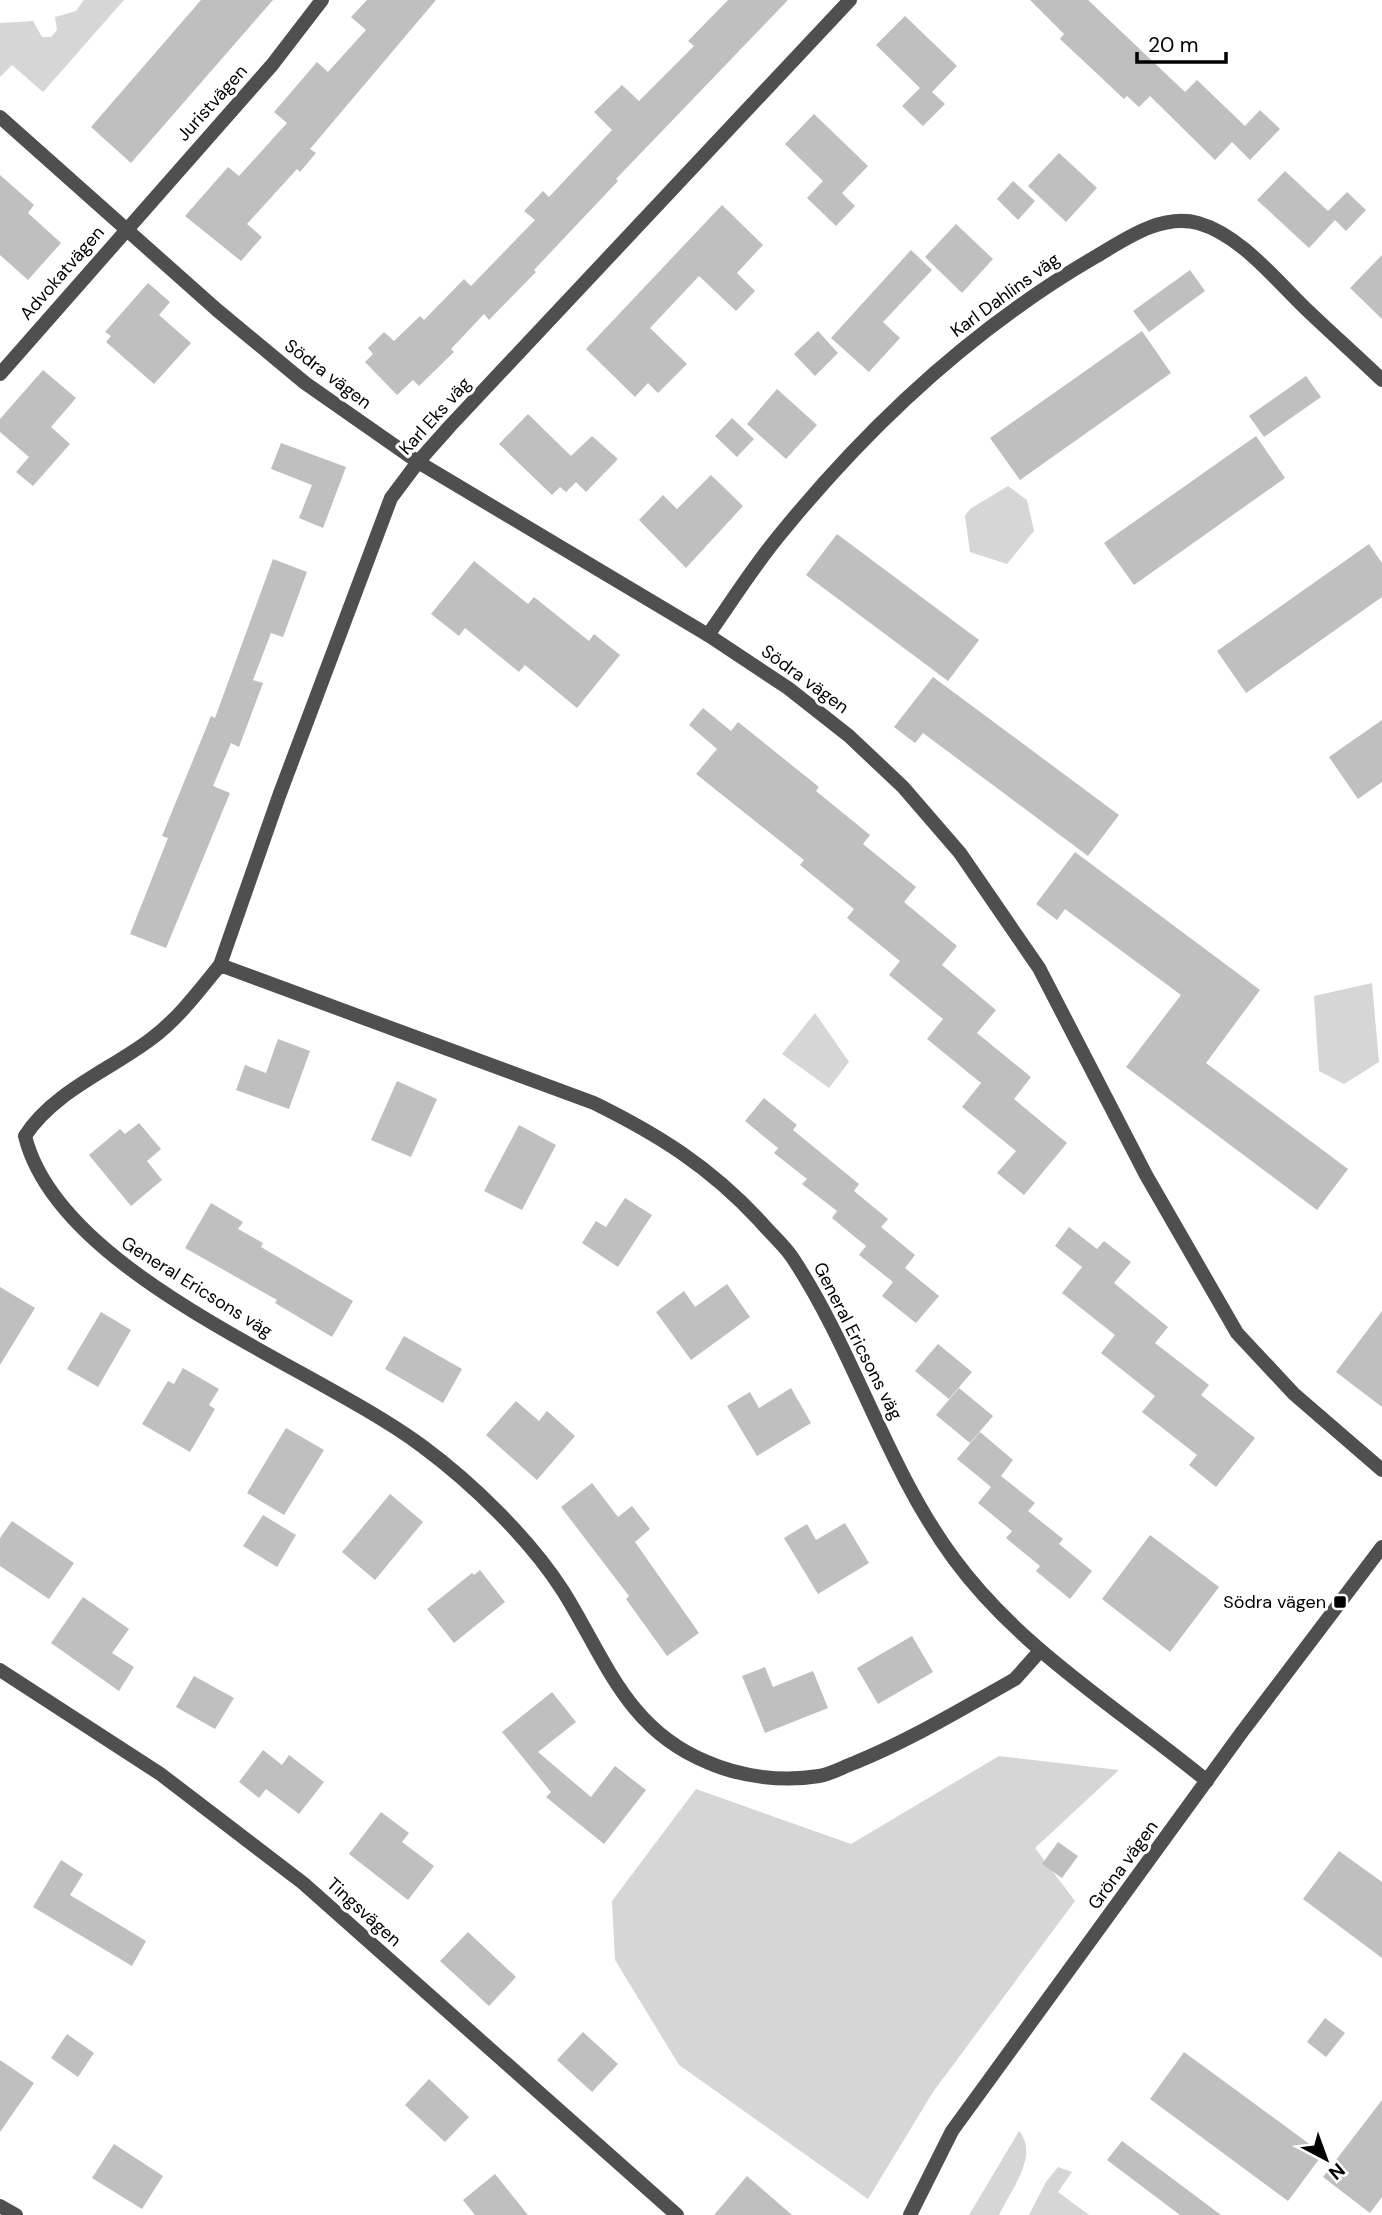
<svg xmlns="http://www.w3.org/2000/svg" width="1382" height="2215" font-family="'DM Sans',sans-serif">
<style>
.green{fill:#d6d6d6}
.building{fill:#bfbfbf}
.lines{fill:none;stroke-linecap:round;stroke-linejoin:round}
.street{stroke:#4f4f4f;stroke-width:14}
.poi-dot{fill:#000;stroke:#fff;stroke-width:2.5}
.labels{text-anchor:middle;stroke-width:6;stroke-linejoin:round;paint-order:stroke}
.street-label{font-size:18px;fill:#000;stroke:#fff}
.poi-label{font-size:18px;fill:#000;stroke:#fff;text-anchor:end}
</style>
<rect width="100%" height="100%" fill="#fff"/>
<g class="green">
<path d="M84,0H124L43,92L12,65L0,77V23L33,21L42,37H51L57,30L55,17L76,11Z"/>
<path d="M1008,486L1027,500L1034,531L1007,564L970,552L965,516L970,509Z"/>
<path d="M1372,983L1379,1062L1344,1084L1319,1071L1314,996Z"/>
<path d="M815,1013L849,1062L829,1088L782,1054Z"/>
<path d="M999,1756L1119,1770L1035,1848L1075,1901L933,2092L868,2199L679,2065L615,1960L612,1901L696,1789L851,1844Z"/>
<path d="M1019,2131C1040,2155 1010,2191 999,2215H969Z"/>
<path d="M1058,2167L1072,2172L1058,2192L1089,2215H1029L1046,2182Z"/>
</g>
<g class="building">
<path d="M201,0H273L131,163L91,127Z"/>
<path d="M367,0H436L310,149L316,153L300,172L297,169L247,224L262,237L241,261L185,216L228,167L239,176L287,123L274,112L317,62L328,72L366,30L351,17Z"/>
<path d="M728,0H788L616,179L618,181L534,270L536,272L489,320L484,314L451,349L454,352L419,386L413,380L397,395L365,362L373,354L368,348L384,332L394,341L420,316L424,320L464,279L471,286L535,220L524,211L543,191L549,197L612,130L594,112L622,85L639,101L694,46L688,41Z"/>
<path d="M1030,0H1088L1185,92L1197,80L1245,126L1260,110L1280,129L1250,160L1232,142L1215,160L1150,96L1139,107L1127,96L1124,99L1060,39L1064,34Z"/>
<path d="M905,16L957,66L932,92L945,104L923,126L902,106L920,88L876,45Z"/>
<path d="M814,114L868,166L842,193L855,206L836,226L807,198L823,181L785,144Z"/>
<path d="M1059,153L1097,188L1066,222L1028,186Z"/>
<path d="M1285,171L1328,211L1347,192L1366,210L1346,231L1335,220L1309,248L1257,200Z"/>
<path d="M0,175L34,205L28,213L61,243L28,280L0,255Z"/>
<path d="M1013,181L1035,201L1018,220L997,199Z"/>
<path d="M722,205L763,245L737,273L755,291L736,311L699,276L650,328L687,364L658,393L648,383L635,397L586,349Z"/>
<path d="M956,224L993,259L962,293L925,257Z"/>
<path d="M911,250L932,270L883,322L900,338L869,372L831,338Z"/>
<path d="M1382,255V319L1350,288Z"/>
<path d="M1190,270L1205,291L1149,332L1133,311Z"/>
<path d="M148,283L170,302L159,315L191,343L154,384L106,342L111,336L105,332Z"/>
<path d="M818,331L838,353L815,376L794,354Z"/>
<path d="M1142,331L1171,373L1020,480L990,438Z"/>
<path d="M43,370L76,398L51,427L70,444L33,486L16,472L29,457L0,432V419Z"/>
<path d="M1306,376L1321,397L1264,437L1249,416Z"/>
<path d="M777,389L817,425L786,459L747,424Z"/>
<path d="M528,414L571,456L592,436L618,459L586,492L576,482L566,492L560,487L552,495L499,444Z"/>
<path d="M732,418L754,439L737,457L715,436Z"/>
<path d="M1256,436L1285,478L1134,585L1104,543Z"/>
<path d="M281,443L346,467L323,528L299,518L312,485L271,469Z"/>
<path d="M711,475L743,506L686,568L639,520L663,495L677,509Z"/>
<path d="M837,534L979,640L948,681L806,575Z"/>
<path d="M1369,544L1382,563V597L1246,693L1217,651Z"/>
<path d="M273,559L307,572L283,637L271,633L253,680L263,683L239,747L231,743L213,786L230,793L166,948L130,934L168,838L162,836L211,716L215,718Z"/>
<path d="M474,561L528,604L534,597L589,641L594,634L620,655L577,708L525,665L519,672L465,628L459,636L431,614Z"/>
<path d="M933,677L1119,815L1088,856L923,733L915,743L894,727Z"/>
<path d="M703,708L731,731L738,722L819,787L816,791L870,835L863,844L916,887L904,902L957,946L942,965L996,1010L977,1033L1031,1077L1014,1099L1067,1143L1024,1195L997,1173L1016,1151L962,1107L981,1083L927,1039L943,1019L889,975L900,961L847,918L854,909L800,865L804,860L696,774L717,749L689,725Z"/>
<path d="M1382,720V782L1358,799L1329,757Z"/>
<path d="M1075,852L1260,990L1206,1063L1348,1169L1317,1210L1126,1067L1181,995L1065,909L1057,920L1036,904Z"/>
<path d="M278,1039L310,1051L289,1109L236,1090L245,1065L266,1073Z"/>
<path d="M397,1081L437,1099L411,1157L371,1140Z"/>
<path d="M764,1098L797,1125L793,1130L859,1184L854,1191L888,1219L881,1227L915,1255L905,1268L939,1296L916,1323L882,1296L893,1282L859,1255L866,1246L832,1218L837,1211L802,1184L807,1179L774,1153L778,1148L745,1121Z"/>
<path d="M139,1123L161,1149L147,1161L162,1180L131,1206L89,1155L120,1129L125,1134Z"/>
<path d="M519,1125L556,1145L522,1210L484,1191Z"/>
<path d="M625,1198L652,1215L618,1267L582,1243L596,1221L606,1227Z"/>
<path d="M211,1203L243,1222L238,1229L263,1243L261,1247L353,1301L332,1337L275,1303L277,1300L185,1248Z"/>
<path d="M1069,1227L1097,1249L1104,1241L1131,1262L1114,1283L1168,1327L1155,1343L1209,1385L1201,1395L1255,1438L1216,1487L1189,1465L1197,1455L1142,1412L1155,1396L1101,1353L1115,1335L1062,1293L1082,1267L1055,1246Z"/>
<path d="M727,1284L750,1317L691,1360L656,1312L684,1291L695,1307Z"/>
<path d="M0,1287L35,1308L0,1365Z"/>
<path d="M1382,1311V1407L1336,1372Z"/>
<path d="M101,1312L131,1330L98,1387L67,1369Z"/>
<path d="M404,1336L462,1369L443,1403L385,1369Z"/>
<path d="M938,1344L972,1372L949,1399L915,1371Z"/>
<path d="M183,1368L219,1389L209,1405L215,1409L190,1452L142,1424L168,1381L174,1384Z"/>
<path d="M791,1388L811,1423L757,1456L727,1406L750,1392L759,1408Z"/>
<path d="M959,1388L993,1416L970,1443L936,1415Z"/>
<path d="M516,1401L539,1421L547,1411L575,1436L537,1480L486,1435Z"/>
<path d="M286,1428L324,1450L284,1515L247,1493Z"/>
<path d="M980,1432L1013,1460L1001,1476L1035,1503L1028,1511L1063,1539L1059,1544L1092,1571L1070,1599L1036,1571L1040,1566L1006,1538L1012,1531L978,1503L991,1487L957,1459Z"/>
<path d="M592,1483L618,1517L632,1506L650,1529L635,1542L699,1633L667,1656L626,1599L629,1596L561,1507Z"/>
<path d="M390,1494L423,1522L375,1580L342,1552Z"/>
<path d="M263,1515L296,1535L277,1567L243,1546Z"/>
<path d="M12,1521L74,1563L49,1599L0,1566V1538Z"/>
<path d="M845,1523L869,1563L818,1594L784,1538L807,1524L816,1540Z"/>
<path d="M1150,1535L1219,1587L1170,1652L1102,1599Z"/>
<path d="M480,1570L505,1602L454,1643L427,1609L472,1573L474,1575Z"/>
<path d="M83,1597L129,1629L112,1653L134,1667L119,1691L51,1643Z"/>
<path d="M912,1636L933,1672L878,1704L857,1668Z"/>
<path d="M765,1667L773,1687L813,1671L828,1708L765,1733L742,1676Z"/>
<path d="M194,1676L234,1698L215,1729L176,1707Z"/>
<path d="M552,1692L576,1722L538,1752L591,1797L615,1766L646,1790L604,1844L546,1797L551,1792L502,1732Z"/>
<path d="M263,1750L282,1765L289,1755L324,1782L299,1814L266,1789L259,1798L239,1782Z"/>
<path d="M381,1812L409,1833L402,1842L434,1866L408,1900L349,1854Z"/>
<path d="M1058,1842L1078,1856L1062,1878L1042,1864Z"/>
<path d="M1339,1851L1382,1882V1958L1303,1899Z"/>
<path d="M61,1860L83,1874L70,1895L146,1941L132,1966L33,1907Z"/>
<path d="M468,1932L516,1977L489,2006L440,1961Z"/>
<path d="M1325,2018L1345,2033L1326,2057L1307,2042Z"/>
<path d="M583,2032L618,2064L592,2092L557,2060Z"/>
<path d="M67,2034L94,2053L78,2077L51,2058Z"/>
<path d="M1184,2052L1323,2154L1288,2201L1150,2099Z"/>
<path d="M0,2060L34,2083L0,2132Z"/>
<path d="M429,2079L469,2117L445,2142L405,2105Z"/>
<path d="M1382,2100V2197L1370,2213L1323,2177Z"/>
<path d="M1122,2141L1221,2215H1180L1107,2160Z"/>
<path d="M114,2144L163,2176L142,2209L92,2178Z"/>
<path d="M495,2174L528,2215H475L463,2200Z"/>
<path d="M747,2176L792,2215H714Z"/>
</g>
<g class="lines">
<g class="street">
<path d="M0,117L217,310L305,383L418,462L708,635L788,688L849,736L903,787L960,853L1039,968L1146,1175L1237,1333L1294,1394L1382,1470"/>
<path d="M0,374L272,65L322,0"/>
<path d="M708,635C732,601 755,564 782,532C871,423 973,328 1095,257C1124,240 1161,213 1198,223C1240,235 1274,278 1305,308C1330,332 1357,356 1382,380"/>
<path d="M220,965L279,796L391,498L418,462L450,426L850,0"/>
<path d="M1040,1651L1015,1679L1001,1687C953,1714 906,1742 854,1763C843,1767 831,1774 819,1776C782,1782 741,1777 707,1762C626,1729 605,1658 563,1591C529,1538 472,1483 422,1446C313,1365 59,1275 25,1136C53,1092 110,1070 151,1039C178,1019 199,991 220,965L594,1103C659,1135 710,1167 760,1221C770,1233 783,1244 792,1257C855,1352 886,1467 954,1559C1021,1650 1121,1710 1207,1781"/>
<path d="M0,1670L159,1773L303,1883L677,2215"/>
<path d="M0,2206L16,2215"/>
<path d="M910,2215L952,2131L1242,1732L1382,1547"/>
</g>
</g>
<rect class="poi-dot" x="1333" y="1595" width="14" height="14" rx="3.5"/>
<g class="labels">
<g class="street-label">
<text transform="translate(212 103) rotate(-48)" y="6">Juristvägen</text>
<text transform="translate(62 273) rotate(-49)" y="6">Advokatvägen</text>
<text transform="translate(1005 295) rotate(-36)" y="6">Karl Dahlins väg</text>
<text transform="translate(328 374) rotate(37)" y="6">Södra vägen</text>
<text transform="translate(435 416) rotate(-48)" y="6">Karl Eks väg</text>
<text transform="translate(805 679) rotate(36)" y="6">Södra vägen</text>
<text transform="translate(197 1287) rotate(32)" y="6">General Ericsons väg</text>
<text transform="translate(858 1341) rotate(63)" y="6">General Ericsons väg</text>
<text transform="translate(1123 1865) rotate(-54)" y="6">Gröna vägen</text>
<text transform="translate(364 1912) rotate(42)" y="6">Tingsvägen</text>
</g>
<g class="poi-label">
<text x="1326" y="1608">Södra vägen</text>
</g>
</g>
<g transform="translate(1326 2159) rotate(139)" stroke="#ffffff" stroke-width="5" paint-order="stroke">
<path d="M0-5L12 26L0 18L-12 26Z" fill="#000000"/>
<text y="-10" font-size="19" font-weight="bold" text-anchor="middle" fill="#000000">N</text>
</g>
<path d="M1137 52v10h89v-10" fill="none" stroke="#000000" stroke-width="3.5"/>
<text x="1148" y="52" font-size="21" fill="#000000" stroke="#ffffff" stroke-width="5" paint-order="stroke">20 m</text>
</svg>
